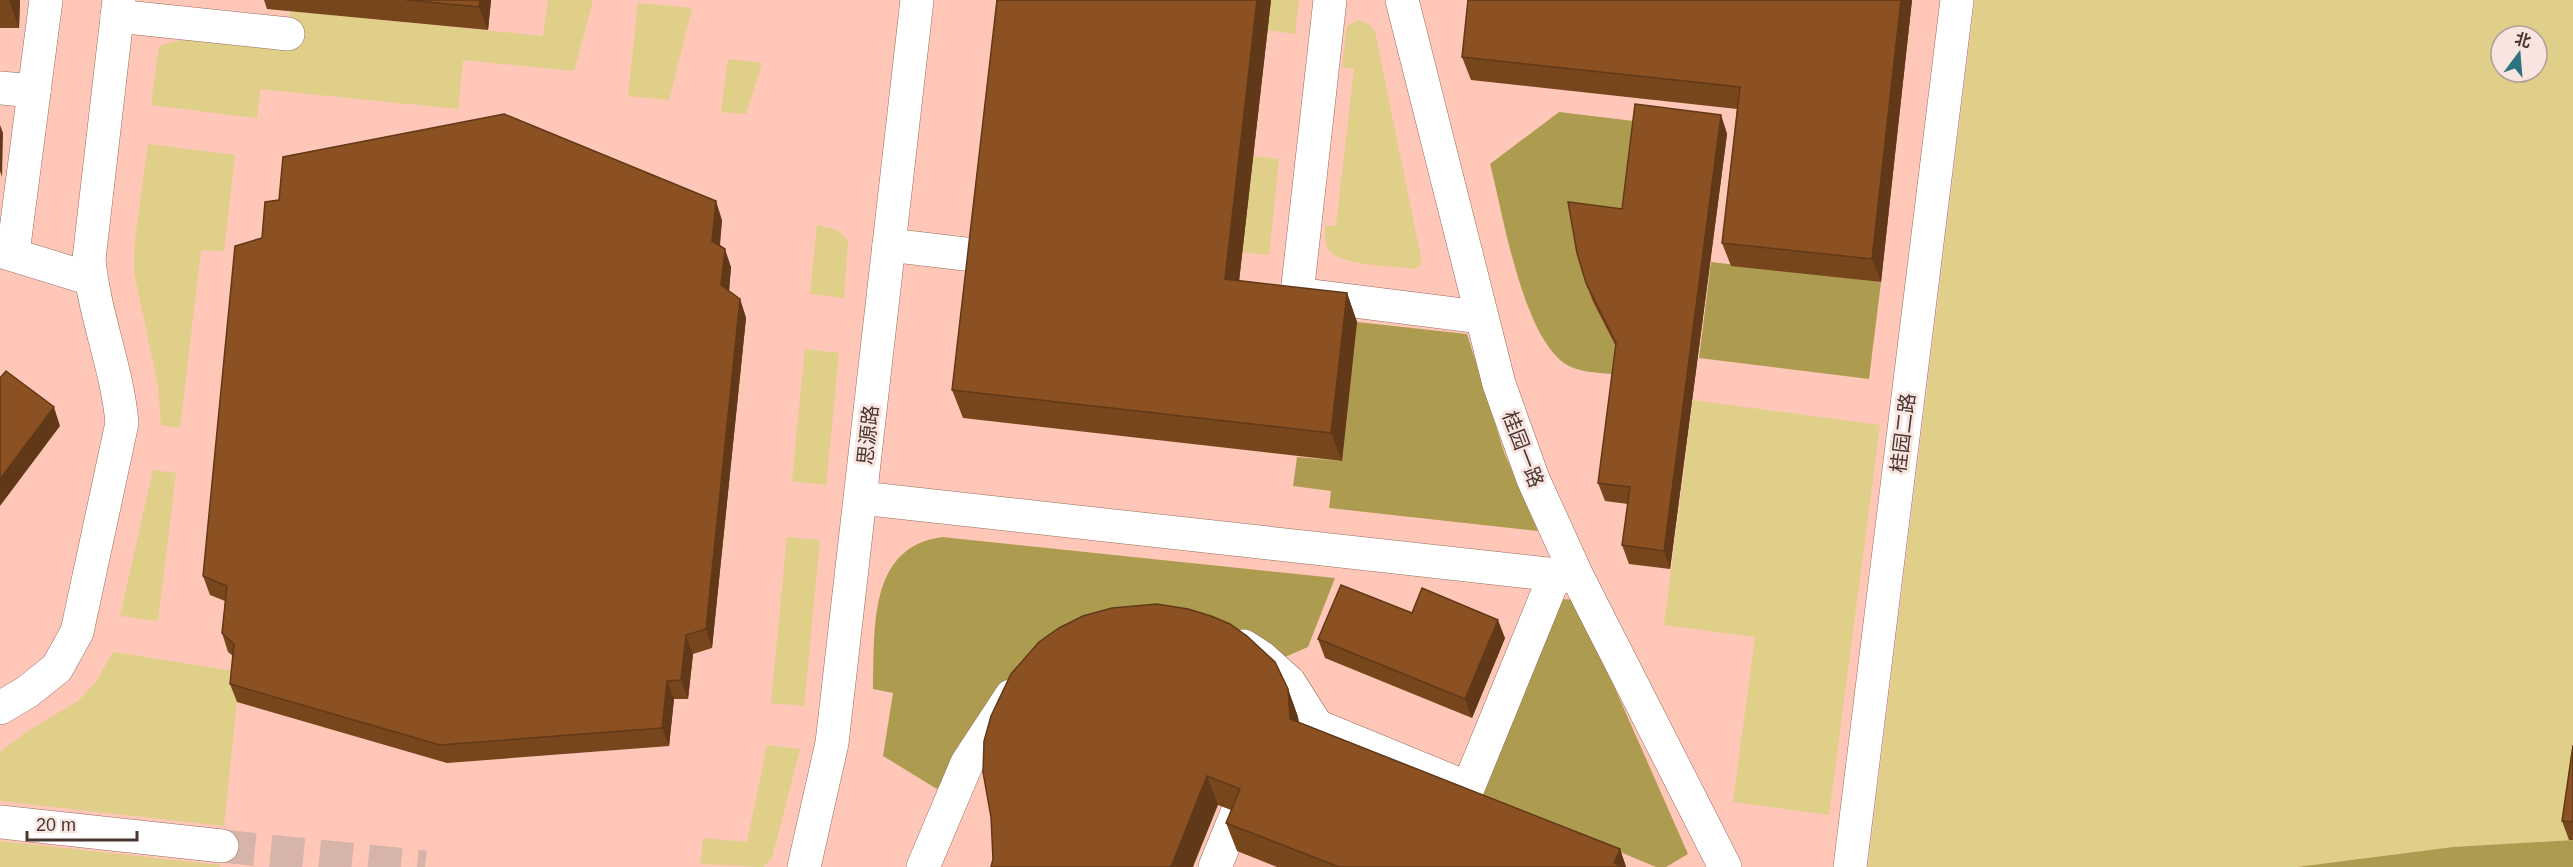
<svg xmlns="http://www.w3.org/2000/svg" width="2573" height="867" font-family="Arial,'Noto Sans SC',sans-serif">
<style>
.built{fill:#ffc7b7;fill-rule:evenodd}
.green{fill:#dfcf88;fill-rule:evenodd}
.forest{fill:#ad9c50}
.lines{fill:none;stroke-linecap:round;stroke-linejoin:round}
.minor-tunnel{stroke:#d7b4aa;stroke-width:33;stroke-dasharray:33 16;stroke-linecap:butt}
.minor-casing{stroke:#966b5f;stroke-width:34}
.minor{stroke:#fff;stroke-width:33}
.wall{fill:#78461d}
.shaded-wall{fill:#613918}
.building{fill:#8b5122;stroke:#613918;stroke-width:1.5}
.labels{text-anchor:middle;stroke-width:6;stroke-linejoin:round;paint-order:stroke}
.street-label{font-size:20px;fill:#493631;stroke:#f9e5e0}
</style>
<rect width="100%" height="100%" fill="#fad3c8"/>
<path class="built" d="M0,0H2573V867H0ZM2501,36H2537V72H2501Z"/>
<g class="green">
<path d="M548,0H593L574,71L463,60L458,109L260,89L257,118L151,105L159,46L194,36L286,47L290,11L543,36Z"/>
<path d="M1271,0H1299L1295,34L1267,30Z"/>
<path d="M1975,0H2573V812L2569,840L2453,847L2297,867H1868ZM2501,36H2537V72H2501Z"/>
<path d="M638,3L692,8L669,100L628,96Z"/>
<path d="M1359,20L1370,25L1375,32L1421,257V265L1414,269C1395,266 1338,266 1328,249C1324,242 1326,233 1325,226H1336L1354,69L1342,67L1347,26Z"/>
<path d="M728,59L762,63L746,114L721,112Z"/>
<path d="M148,144L235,155L224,251L201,250L180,428L161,425L158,386L134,272L135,239Z"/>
<path d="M1253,156L1279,159L1269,255L1242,252Z"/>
<path d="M817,225L838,230L848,241L844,298L810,294Z"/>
<path d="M805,349L839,353L826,485L792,481Z"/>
<path d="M1693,400L1880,425L1829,815L1733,802L1755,637L1664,625Z"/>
<path d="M153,470L176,473L158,621L120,616Z"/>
<path d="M787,537L820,540L804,706L771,703Z"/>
<path d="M113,652L240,672L224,826L0,801V752L29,730L78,701L96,682Z"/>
<path d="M767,745L800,749L772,858L763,867L701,864L703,838L747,842Z"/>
<path d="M0,841L220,865V867H0Z"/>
</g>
<g class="forest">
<path d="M1559,112L1642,122L1628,228L1584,271L1593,302L1623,361L1621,375C1606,373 1584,373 1571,367C1523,345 1503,212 1490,164Z"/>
<path d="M1711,262L1881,282L1869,379L1699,358Z"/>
<path d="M1357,322L1467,334L1504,452L1538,531L1329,508L1331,491L1293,486L1297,457L1342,461Z"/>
<path d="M942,537L1335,578L1308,647L1278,660L987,713L937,789L883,756L893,693L873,689C875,631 867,547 942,537Z"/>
<path d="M1562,599L1576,600L1688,854L1666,867H1656L1483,795Z"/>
<path d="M2573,840V867H2297L2453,847Z"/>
</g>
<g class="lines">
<path class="minor-tunnel" d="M222,846L425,867"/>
<g class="minor-casing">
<g id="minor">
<path d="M1402,0L1499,384L1533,479L1578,578L1725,867"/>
<path d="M117,16L288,34"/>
<path d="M0,88L34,91"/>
<path d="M889,245L982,256"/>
<path d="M0,251L91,279"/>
<path d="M13,253L46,0"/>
<path d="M1297,294L1330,0"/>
<path d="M1305,295L1480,317"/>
<path d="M861,498L1575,577"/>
<path d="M1244,646L1261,657L1289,682L1317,726L1468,788L1555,575"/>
<path d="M0,708L27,692L57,668L77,632L122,423C117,367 94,315 89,259L119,0"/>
<path d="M0,822L222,846"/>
<path d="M804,867L832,743L917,0"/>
<path d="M923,867L967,763L1011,696"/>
<path d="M1215,867L1237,813"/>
<path d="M1850,867L1957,0"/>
</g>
</g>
<use href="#minor" class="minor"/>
</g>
<g class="wall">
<path d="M0,0H20L19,28H0Z"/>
<path d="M264,0H491L488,30L267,9Z"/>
<path d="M1271,0L1239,281L1347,293L1357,322L1342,461L963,418L952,390Z"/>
<path d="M1912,0L1881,282L1731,266L1722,243L1737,109L1471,80L1462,57Z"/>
<path d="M1721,115L1727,134L1670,569L1629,564L1622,545L1628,504L1605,501L1598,483L1616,347L1593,302L1586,283L1622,209Z"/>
<path d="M722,220L720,246L731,267L729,291L740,299L746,318L712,648L693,654L688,699H674L669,746L447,763L237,702L230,684L233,656L228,652L222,633L225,601L210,595L203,576L262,238Z"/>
<path d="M1412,613L1505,638L1472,718L1325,658L1318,639Z"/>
<path d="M1288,689L1298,717L1299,722L1620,849L1626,867H1277L1237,851L1226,823L1231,810L1218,805L991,867Z"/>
<path d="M2573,745V840H2569L2562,821Z"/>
</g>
<g class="shaded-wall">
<path d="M9,0H20L19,28Z"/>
<path d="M480,0H491L488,30L479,7Z"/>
<path d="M1257,0H1271L1236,308L1225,279Z"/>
<path d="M1901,0H1912L1881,282L1872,259Z"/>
<path d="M1721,115L1727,134L1670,569L1664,551Z"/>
<path d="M0,125L3,133L2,177L0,171Z"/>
<path d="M716,201L722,220L718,259L712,241Z"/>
<path d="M725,249L731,267L728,304L721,285Z"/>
<path d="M1347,293L1357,322L1342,461L1331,433Z"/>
<path d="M740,299L746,318L712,648L706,629Z"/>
<path d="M54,407L60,426L0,506V479Z"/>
<path d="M1498,620L1505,638L1472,718L1465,699Z"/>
<path d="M686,635L693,654L688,699L681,680Z"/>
<path d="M667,681L674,699L669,746L662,728Z"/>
<path d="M1288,689L1298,717L1300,748L1290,719Z"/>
<path d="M1207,776L1218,805L1193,867H1171Z"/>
<path d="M1620,849L1626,867H1615L1614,863Z"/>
</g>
<g class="building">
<path d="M406,0H480L479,7Z"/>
<path d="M997,0H1257L1225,279L1347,293L1331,433L952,390Z"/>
<path d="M1468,0H1901L1872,259L1722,243L1740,87L1462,57Z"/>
<path d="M1635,104L1721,115L1664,551L1622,545L1630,487L1598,483L1616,343L1586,283L1577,253L1568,202L1622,209Z"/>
<path d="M504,114L716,201L712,241L725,249L721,285L740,299L706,629L686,635L681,680L667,681L662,728L440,745L230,684L234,644L222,633L227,586L203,576L235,246L262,238L265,202L279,200L283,157Z"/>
<path d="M6,371L54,407L0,479V378Z"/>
<path d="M1341,585L1412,613L1422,588L1498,620L1465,699L1318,639Z"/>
<path d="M1157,604L1188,609L1211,616L1230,624L1247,636L1275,662L1288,689L1290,719L1620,849L1614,863L1624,867H1339L1226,823L1240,789L1207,776L1171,867H991L993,859L991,817L983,772L984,741L991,716L1011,674L1039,642L1059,628L1083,616L1112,608Z"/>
<path d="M2573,745V822L2562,821Z"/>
</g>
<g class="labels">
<g class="street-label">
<text transform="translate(1903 433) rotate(-83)" y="7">桂园二路</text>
<text transform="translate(868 435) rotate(-84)" y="7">思源路</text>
<text transform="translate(1523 449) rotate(69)" y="7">桂园一路</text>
</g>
</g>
<g transform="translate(2519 54) rotate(16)"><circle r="28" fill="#f9e5e0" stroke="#b39f9a" stroke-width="1.5"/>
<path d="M0-4.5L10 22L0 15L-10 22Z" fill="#2e7182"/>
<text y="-9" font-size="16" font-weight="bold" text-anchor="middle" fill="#493631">北</text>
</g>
<path d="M27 831v9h110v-9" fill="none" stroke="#493631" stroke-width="3"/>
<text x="36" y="831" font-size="18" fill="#493631" stroke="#f9e5e0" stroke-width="4.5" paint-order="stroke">20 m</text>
</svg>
